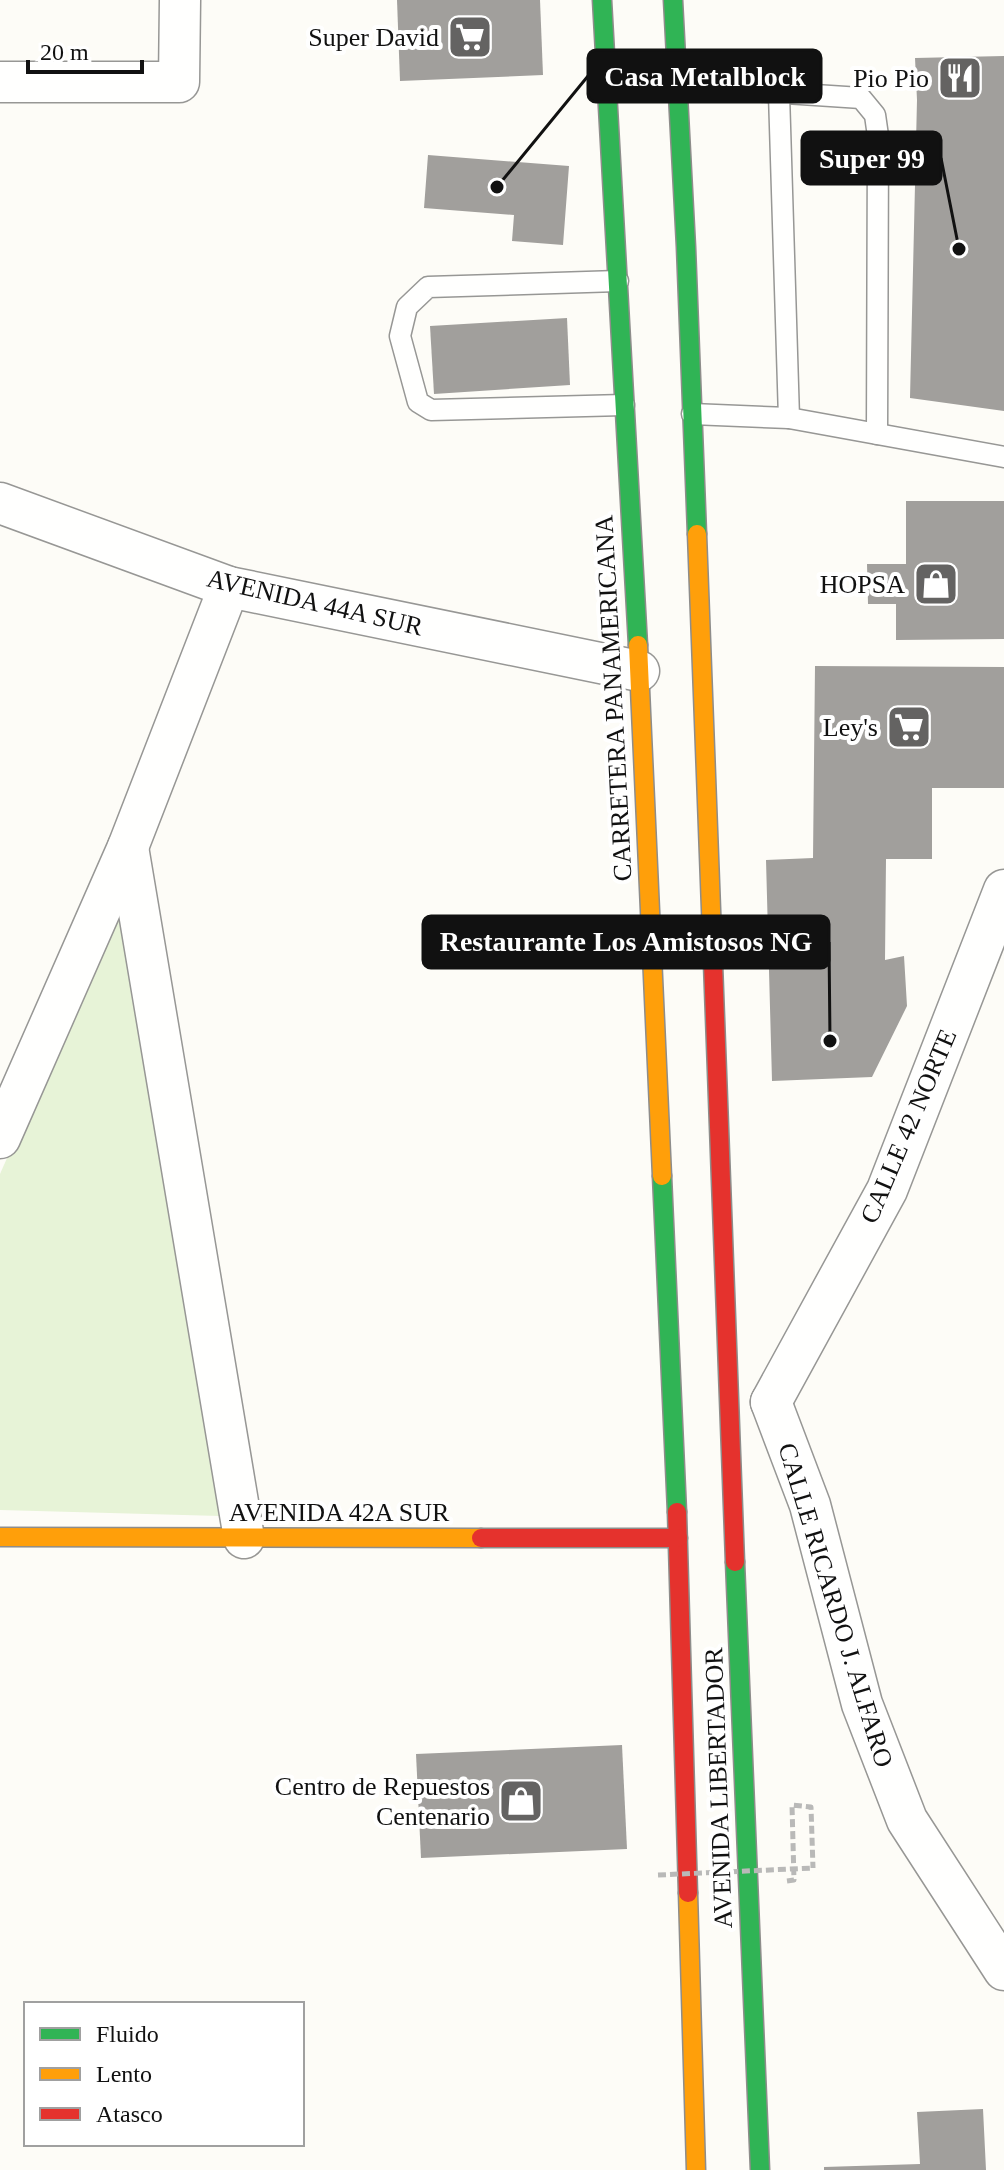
<svg xmlns="http://www.w3.org/2000/svg" width="1004" height="2170" font-family="'Times New Roman',serif">
<style>
.green{fill:#e7f3d7}
.building{fill:#a19f9c}
.lines{fill:none;stroke-linecap:round;stroke-linejoin:round}
.lane-casing{stroke:#979795;stroke-width:23}
.street-casing{stroke:#979795;stroke-width:43}
.fast-casing{stroke:#8e8d8b;stroke-width:21}
.slow-casing{stroke:#8e8d8b;stroke-width:21}
.jam-casing{stroke:#8e8d8b;stroke-width:21}
.path{stroke:#b9b9b8;stroke-width:5;stroke-dasharray:8 4;stroke-linecap:butt}
.lane{stroke:#fffffe;stroke-width:20}
.street{stroke:#fffffe;stroke-width:40}
.fast{stroke:#30b455;stroke-width:18}
.slow{stroke:#ff9f0a;stroke-width:18}
.jam{stroke:#e5322d;stroke-width:18}
.path-bridge{stroke:#b9b9b8;stroke-width:5;stroke-dasharray:8 4;stroke-linecap:butt}
.labels{text-anchor:middle;stroke-width:8;stroke-linejoin:round;paint-order:stroke}
.poi-label{font-size:26px;fill:#111;stroke:#fff;text-anchor:end}
.street-label{font-size:26px;fill:#111;stroke:#fff}
.leader{fill:none;stroke:#111;stroke-width:3}
.callout-dot{fill:#111;stroke:#fff;stroke-width:3}
.callout{fill:#111;stroke:#111;stroke-width:3}
.callout-label{font-size:28px;text-anchor:middle;font-weight:bold;fill:#fff}
</style>
<rect width="100%" height="100%" fill="#fdfcf7"/>
<path class="green" d="M125,891L220,1516L0,1510V1174Z"/>
<g class="building">
<path d="M397,0H540L543,75L400,81Z"/>
<path d="M1004,56V411L910,398L917,100L915,58Z"/>
<path d="M428,155L569,166L563,245L512,241L514,215L424,208Z"/>
<path d="M567,318L570,385L434,394L430,326Z"/>
<path d="M906,501H1004V639L896,640V604H868L867,564H906Z"/>
<path d="M815,666L1004,667V788H932V859H886L885,960L904,956L907,1006L872,1077L772,1081L766,860L813,858Z"/>
<path d="M622,1745L627,1849L421,1858L416,1754Z"/>
<path d="M983,2109L986,2170H824V2167L920,2164L917,2112Z"/>
</g>
<g class="lines">
<g class="lane-casing">
<g id="lane">
<path d="M677,86L861,98L875,115L878,136L877,434"/>
<path d="M779,94L789,418L1004,457"/>
<path d="M618,281L428,287L407,307L400,336L418,402L431,410L624,405"/>
<path d="M692,414L789,418"/>
</g>
</g>
<g class="street-casing">
<g id="street">
<path d="M0,82H179L180,0"/>
<path d="M0,503L229,587L639,671"/>
<path d="M128,847L244,1538"/>
<path d="M0,1138L128,847L229,587"/>
<path d="M771,1402L810,1505L862,1704L907,1820L1004,1970"/>
<path d="M771,1402L887,1190L1004,890"/>
</g>
</g>
<g class="fast-casing">
<g id="fast">
<path d="M602,0L638,645"/>
<path d="M673,0L686,247L697,534"/>
<path d="M662,1176L677,1512"/>
<path d="M735,1562L760,2170"/>
</g>
</g>
<g class="slow-casing">
<g id="slow">
<path d="M697,534L712,936"/>
<path d="M638,645L662,1176"/>
<path d="M0,1537L481,1538"/>
<path d="M688,1893L696,2170"/>
</g>
</g>
<g class="jam-casing">
<g id="jam">
<path d="M712,936L735,1562"/>
<path d="M677,1512L688,1893"/>
<path d="M481,1538H678"/>
</g>
</g>
<path class="path" d="M787,1881L794,1880L792,1805L811,1807L813,1868"/>
<use href="#lane" class="lane"/>
<use href="#street" class="street"/>
<use href="#fast" class="fast"/>
<use href="#slow" class="slow"/>
<use href="#jam" class="jam"/>
<path class="path-bridge" d="M658,1875L813,1868"/>
</g>
<defs>
<g id="supermarket-square" transform="scale(2.3)"><rect x="-9" y="-9" width="18" height="18" rx="4" fill="#646362" stroke="#fff"/><path d="M-6-5.5h2.5l.6 2H6L4.5 2H-2.5L-4.4-4H-6ZM-1.5 3.2a1.3 1.3 0 1 0 .1 0ZM3 3.2a1.3 1.3 0 1 0 .1 0Z" fill="#fff"/></g>
<g id="restaurant-square" transform="scale(2.3)"><rect x="-9" y="-9" width="18" height="18" rx="4" fill="#646362" stroke="#fff"/><path d="M-5-6h1v4h1v-4h1v4h1v-4h1v5L-1.5 .5V6h-2V.5L-5-1ZM5-6V6H3V1.5H1.5Q1.5-4 5-6Z" fill="#fff"/></g>
<g id="shop-square" transform="scale(2.3)"><rect x="-9" y="-9" width="18" height="18" rx="4" fill="#646362" stroke="#fff"/><path d="M-5-2.5h2.3a2.7 3.5 0 0 1 5.4 0H5L5.5 6h-11ZM-1.5-2.5h3a1.5 2.3 0 0 0-3 0Z" fill="#fff"/></g>
</defs>
<g fill-rule="evenodd">
<use href="#supermarket-square" x="470" y="37"/>
<use href="#restaurant-square" x="960" y="78"/>
<use href="#shop-square" x="936" y="584"/>
<use href="#supermarket-square" x="909" y="727"/>
<use href="#shop-square" x="521" y="1801"/>
</g>
<g class="labels">
<g class="poi-label">
<text x="439" y="46">Super David</text>
<text x="929" y="87">Pio Pio</text>
<text x="905" y="593">HOPSA</text>
<text x="878" y="736">Ley's</text>
<text x="490" y="1795">Centro de Repuestos<tspan x="490" dy="30">Centenario</tspan></text>
</g>
<g class="street-label">
<text transform="translate(315 602) rotate(13)" y="9">AVENIDA 44A SUR</text>
<text transform="translate(613 698) rotate(-93)" y="9">CARRETERA PANAMERICANA</text>
<text transform="translate(908 1126) rotate(-67)" y="9">CALLE 42 NORTE</text>
<text x="339" y="1521">AVENIDA 42A SUR</text>
<text transform="translate(836 1605) rotate(73)" y="9">CALLE RICARDO J. ALFARO</text>
<text transform="translate(718 1788) rotate(-92)" y="9">AVENIDA LIBERTADOR</text>
</g>
</g>
<path class="leader" d="M497 187L588 76M959 249L941 158M830 1041L829 942"/>
<g class="callout-dot">
<circle cx="497" cy="187" r="8"/>
<circle cx="959" cy="249" r="8"/>
<circle cx="830" cy="1041" r="8"/>
</g>
<g class="callout">
<rect x="588" y="50" width="233" height="52" rx="8"/>
<rect x="802" y="132" width="139" height="52" rx="8"/>
<rect x="423" y="916" width="406" height="52" rx="8"/>
</g>
<g class="callout-label">
<text x="705" y="86">Casa Metalblock</text>
<text x="872" y="168">Super 99</text>
<text x="626" y="951">Restaurante Los Amistosos NG</text>
</g>
<rect x="24" y="2002" width="280" height="144" fill="#ffffff" stroke="#a0a0a0" stroke-width="2"/>
<rect x="40" y="2028" width="40" height="12" fill="#30b455" stroke="#a0a0a0" stroke-width="2"/>
<text x="96" y="2042" font-size="24" fill="#111111">Fluido</text>
<rect x="40" y="2068" width="40" height="12" fill="#ff9f0a" stroke="#a0a0a0" stroke-width="2"/>
<text x="96" y="2082" font-size="24" fill="#111111">Lento</text>
<rect x="40" y="2108" width="40" height="12" fill="#e5322d" stroke="#a0a0a0" stroke-width="2"/>
<text x="96" y="2122" font-size="24" fill="#111111">Atasco</text>
<path d="M28 60v12h114v-12" fill="none" stroke="#111111" stroke-width="4"/>
<text x="40" y="60" font-size="24" fill="#111111" stroke="#ffffff" stroke-width="6" paint-order="stroke">20 m</text>
</svg>
